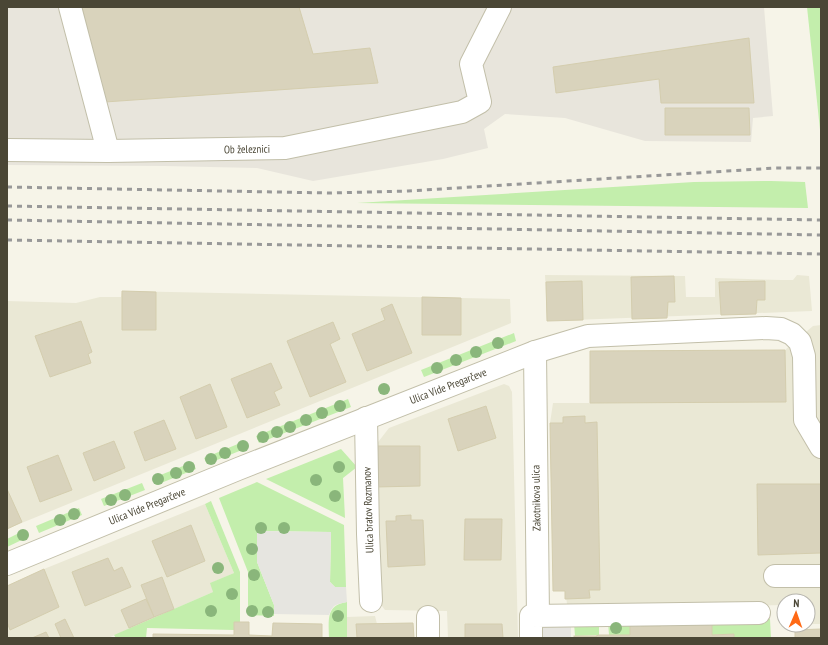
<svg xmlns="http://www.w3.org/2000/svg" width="828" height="645" font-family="'PT Sans Narrow',sans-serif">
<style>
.residential{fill:#eae8d5}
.industrial{fill:#e8e5dc}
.green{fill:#c3eeac}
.parking{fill:#e6e5e0}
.building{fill:#d9d3bc;stroke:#d4cdae}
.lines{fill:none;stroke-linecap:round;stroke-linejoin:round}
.minor-casing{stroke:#c2bfa9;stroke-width:24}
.minor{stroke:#fff;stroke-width:22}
.rail{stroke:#989898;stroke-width:3;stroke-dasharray:5 5;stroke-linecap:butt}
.tree{fill:#8ab67b}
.labels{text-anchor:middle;stroke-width:3.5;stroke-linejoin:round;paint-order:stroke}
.street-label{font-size:11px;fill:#4a4635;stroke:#fff}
</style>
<rect width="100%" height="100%" fill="#f6f4e8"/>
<g class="residential">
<path d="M545,275L685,276L686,297H715V278L781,280H793L797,275L809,276L812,311L547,321Z"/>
<path d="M122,291L510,299L511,323L7,529V301L76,303L100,297H121Z"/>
<path d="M821,325V624H808V601H784V625H787H782V605L568,610L565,591H553L550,423L553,403H590V351L785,350L813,326Z"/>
<path d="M504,384L509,386L512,392L518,638H448L447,611L385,610L382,606L375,487V446L389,428Z"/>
<path d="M205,504L234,573L211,583L213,592L108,638H7V586L44,569Z"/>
<path d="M375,616L377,624L413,623L414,638H347V617Z"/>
</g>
<path class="industrial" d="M7,7H764L773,116L753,118L751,142L645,141L565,118L505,114L484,129L488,148L443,159L313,181L257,168L164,166L7,165Z"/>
<g class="green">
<path d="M807,7H821V139Z"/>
<path d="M771,181L805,182L808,208L357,203L694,182Z"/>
<path d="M514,333L516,341L424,377L421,370Z"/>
<path d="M348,399L351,407L259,443L256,436Z"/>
<path d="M245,441L247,448L207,464L204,458Z"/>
<path d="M341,449L357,467L343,478L345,518L266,479Z"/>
<path d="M193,462L196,469L156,485L153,478Z"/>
<path d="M257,482L344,525L346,587H335L330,582L331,532L257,531V562L274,605V616L248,615V572L219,498Z"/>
<path d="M142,483L145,490L104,506L101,499Z"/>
<path d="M211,501L240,572V622H234V630L147,628L146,638H116L114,635L213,592L210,583L234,573L205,504Z"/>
<path d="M79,508L82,515L39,533L36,526Z"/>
<path d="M25,530L28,537L7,547V539Z"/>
<path d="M347,602V638H329C329,621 325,605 347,602Z"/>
<path d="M770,619L771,638H734V634L712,635V620Z"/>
<path d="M599,622V635L575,636L574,623Z"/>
<path d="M608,622H630V635H609Z"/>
</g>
<g class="parking">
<path d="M257,531L331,532L330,582L335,587H346L347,602L338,604L334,606L331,610L329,615L274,614V605L257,562Z"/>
<rect x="538" y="623" width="33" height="15"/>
</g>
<g class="building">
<path d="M82,7H299L313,54L370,48L378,83L105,102Z"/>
<path d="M749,38L754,103H661L659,79L556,93L553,67Z"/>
<path d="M665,108H749L750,135H665Z"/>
<path d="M674,276L675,302H668L667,318L632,319L631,277Z"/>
<path d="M582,281L583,320L547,321L546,282Z"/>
<path d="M765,281V300H757L756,314L721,315L719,282Z"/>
<path d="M122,291L156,292V330H122Z"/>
<path d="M422,297L461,298V335H422Z"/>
<path d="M392,304L412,353L367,371L352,334L385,320L381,309Z"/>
<path d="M81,321L92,352L88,354L91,363L50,377L35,336Z"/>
<path d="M333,322L340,339L330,344L346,382L310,397L287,341Z"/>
<path d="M785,350L786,402L590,403V351Z"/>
<path d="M271,363L282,388L274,392L280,405L247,418L231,379Z"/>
<path d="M210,384L227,427L196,439L180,397Z"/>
<path d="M486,406L496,438L458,451L448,419Z"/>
<path d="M585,416V423L597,422L600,590H589L590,598L565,599V591H553L550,423H563V417Z"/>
<path d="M164,420L176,449L145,461L134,432Z"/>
<path d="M114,441L125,468L94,481L83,453Z"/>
<path d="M375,446H420V486L375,487Z"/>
<path d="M58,455L72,490L40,502L27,467Z"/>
<path d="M757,484H821V553L758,555Z"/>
<path d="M7,489L22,522L7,529Z"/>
<path d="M411,515V520H423L425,565L388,567L386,521H396V516Z"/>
<path d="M465,519H502L501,560H464Z"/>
<path d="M191,525L205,561L167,577L152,541Z"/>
<path d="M108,558L114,571L122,567L131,587L85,606L72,572Z"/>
<path d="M44,569L59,607L10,630L7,622V586Z"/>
<path d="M162,577L174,609L154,617L141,585Z"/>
<path d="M146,599L154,617L129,628L121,610Z"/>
<path d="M65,619L74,638H61L55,624Z"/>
<path d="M712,620V635L734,634V638H596V636L599,635H630V622H642L641,626H661V621Z"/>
<path d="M234,622H249V635L272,636L273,623L322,624V638H153V634L234,635Z"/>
<path d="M413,623L414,638H357L356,624Z"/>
<path d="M465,624H502L503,638H465Z"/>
<path d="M821,629V638H795V630Z"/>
<path d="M46,632L49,638H32Z"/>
<rect x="574" y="636" width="22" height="2"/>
</g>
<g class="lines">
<g class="minor-casing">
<g id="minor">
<path d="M70,7L108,151"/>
<path d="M7,150L108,151L285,148L462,112L480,102L471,64L500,7"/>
<path d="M535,352L538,616"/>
<path d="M366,418L368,534L371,601"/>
<path d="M7,564L238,469L535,352L588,336L766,328L781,329L792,334L800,342L804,356L805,420L821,447"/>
<path d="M775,576H821"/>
<path d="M428,617V638"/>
<path d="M531,638V616L759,613"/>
</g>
</g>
<use href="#minor" class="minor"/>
<g class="rail">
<path d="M7,187L330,193L408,191L776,168H821"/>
<path d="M7,206L821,220"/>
<path d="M7,220L821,235"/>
<path d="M7,240L821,254"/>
</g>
</g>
<g class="tree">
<circle cx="498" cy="343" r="6"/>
<circle cx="476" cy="352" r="6"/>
<circle cx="456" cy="360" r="6"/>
<circle cx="437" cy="368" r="6"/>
<circle cx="384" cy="389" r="6"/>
<circle cx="340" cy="406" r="6"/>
<circle cx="322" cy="413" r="6"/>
<circle cx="306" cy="420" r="6"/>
<circle cx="290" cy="427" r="6"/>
<circle cx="277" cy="432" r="6"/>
<circle cx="263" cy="437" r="6"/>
<circle cx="243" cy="446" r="6"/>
<circle cx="225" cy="453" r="6"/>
<circle cx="211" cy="459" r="6"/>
<circle cx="189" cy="467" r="6"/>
<circle cx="339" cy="467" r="6"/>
<circle cx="176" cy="473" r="6"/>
<circle cx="158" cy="479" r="6"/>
<circle cx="316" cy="480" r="6"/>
<circle cx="125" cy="495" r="6"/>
<circle cx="335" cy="496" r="6"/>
<circle cx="111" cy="500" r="6"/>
<circle cx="74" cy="514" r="6"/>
<circle cx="60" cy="520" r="6"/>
<circle cx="261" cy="528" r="6"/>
<circle cx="284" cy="528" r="6"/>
<circle cx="23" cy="535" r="6"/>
<circle cx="252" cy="549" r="6"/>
<circle cx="218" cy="568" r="6"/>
<circle cx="254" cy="575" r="6"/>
<circle cx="232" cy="594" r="6"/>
<circle cx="211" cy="611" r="6"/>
<circle cx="252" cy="611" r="6"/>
<circle cx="268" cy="612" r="6"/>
<circle cx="338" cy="616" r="6"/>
<circle cx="616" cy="628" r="6"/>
</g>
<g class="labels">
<g class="street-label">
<text transform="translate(247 149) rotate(-1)" y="4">Ob železnici</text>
<text transform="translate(448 386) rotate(-21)" y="4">Ulica Vide Pregarčeve</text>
<text transform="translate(536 498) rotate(-91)" y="4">Zakotnikova ulica</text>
<text transform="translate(147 506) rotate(-22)" y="4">Ulica Vide Pregarčeve</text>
<text transform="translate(368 510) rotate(-92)" y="4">Ulica bratov Rozmanov</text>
</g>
</g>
<rect width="828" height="645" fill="none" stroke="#4a4635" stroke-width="16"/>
<g transform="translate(796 613) rotate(2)"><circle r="19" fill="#ffffff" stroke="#b7b5ae"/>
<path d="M0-3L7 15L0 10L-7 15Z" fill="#ff6915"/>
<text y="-6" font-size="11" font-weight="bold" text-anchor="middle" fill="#4a4635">N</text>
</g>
</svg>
